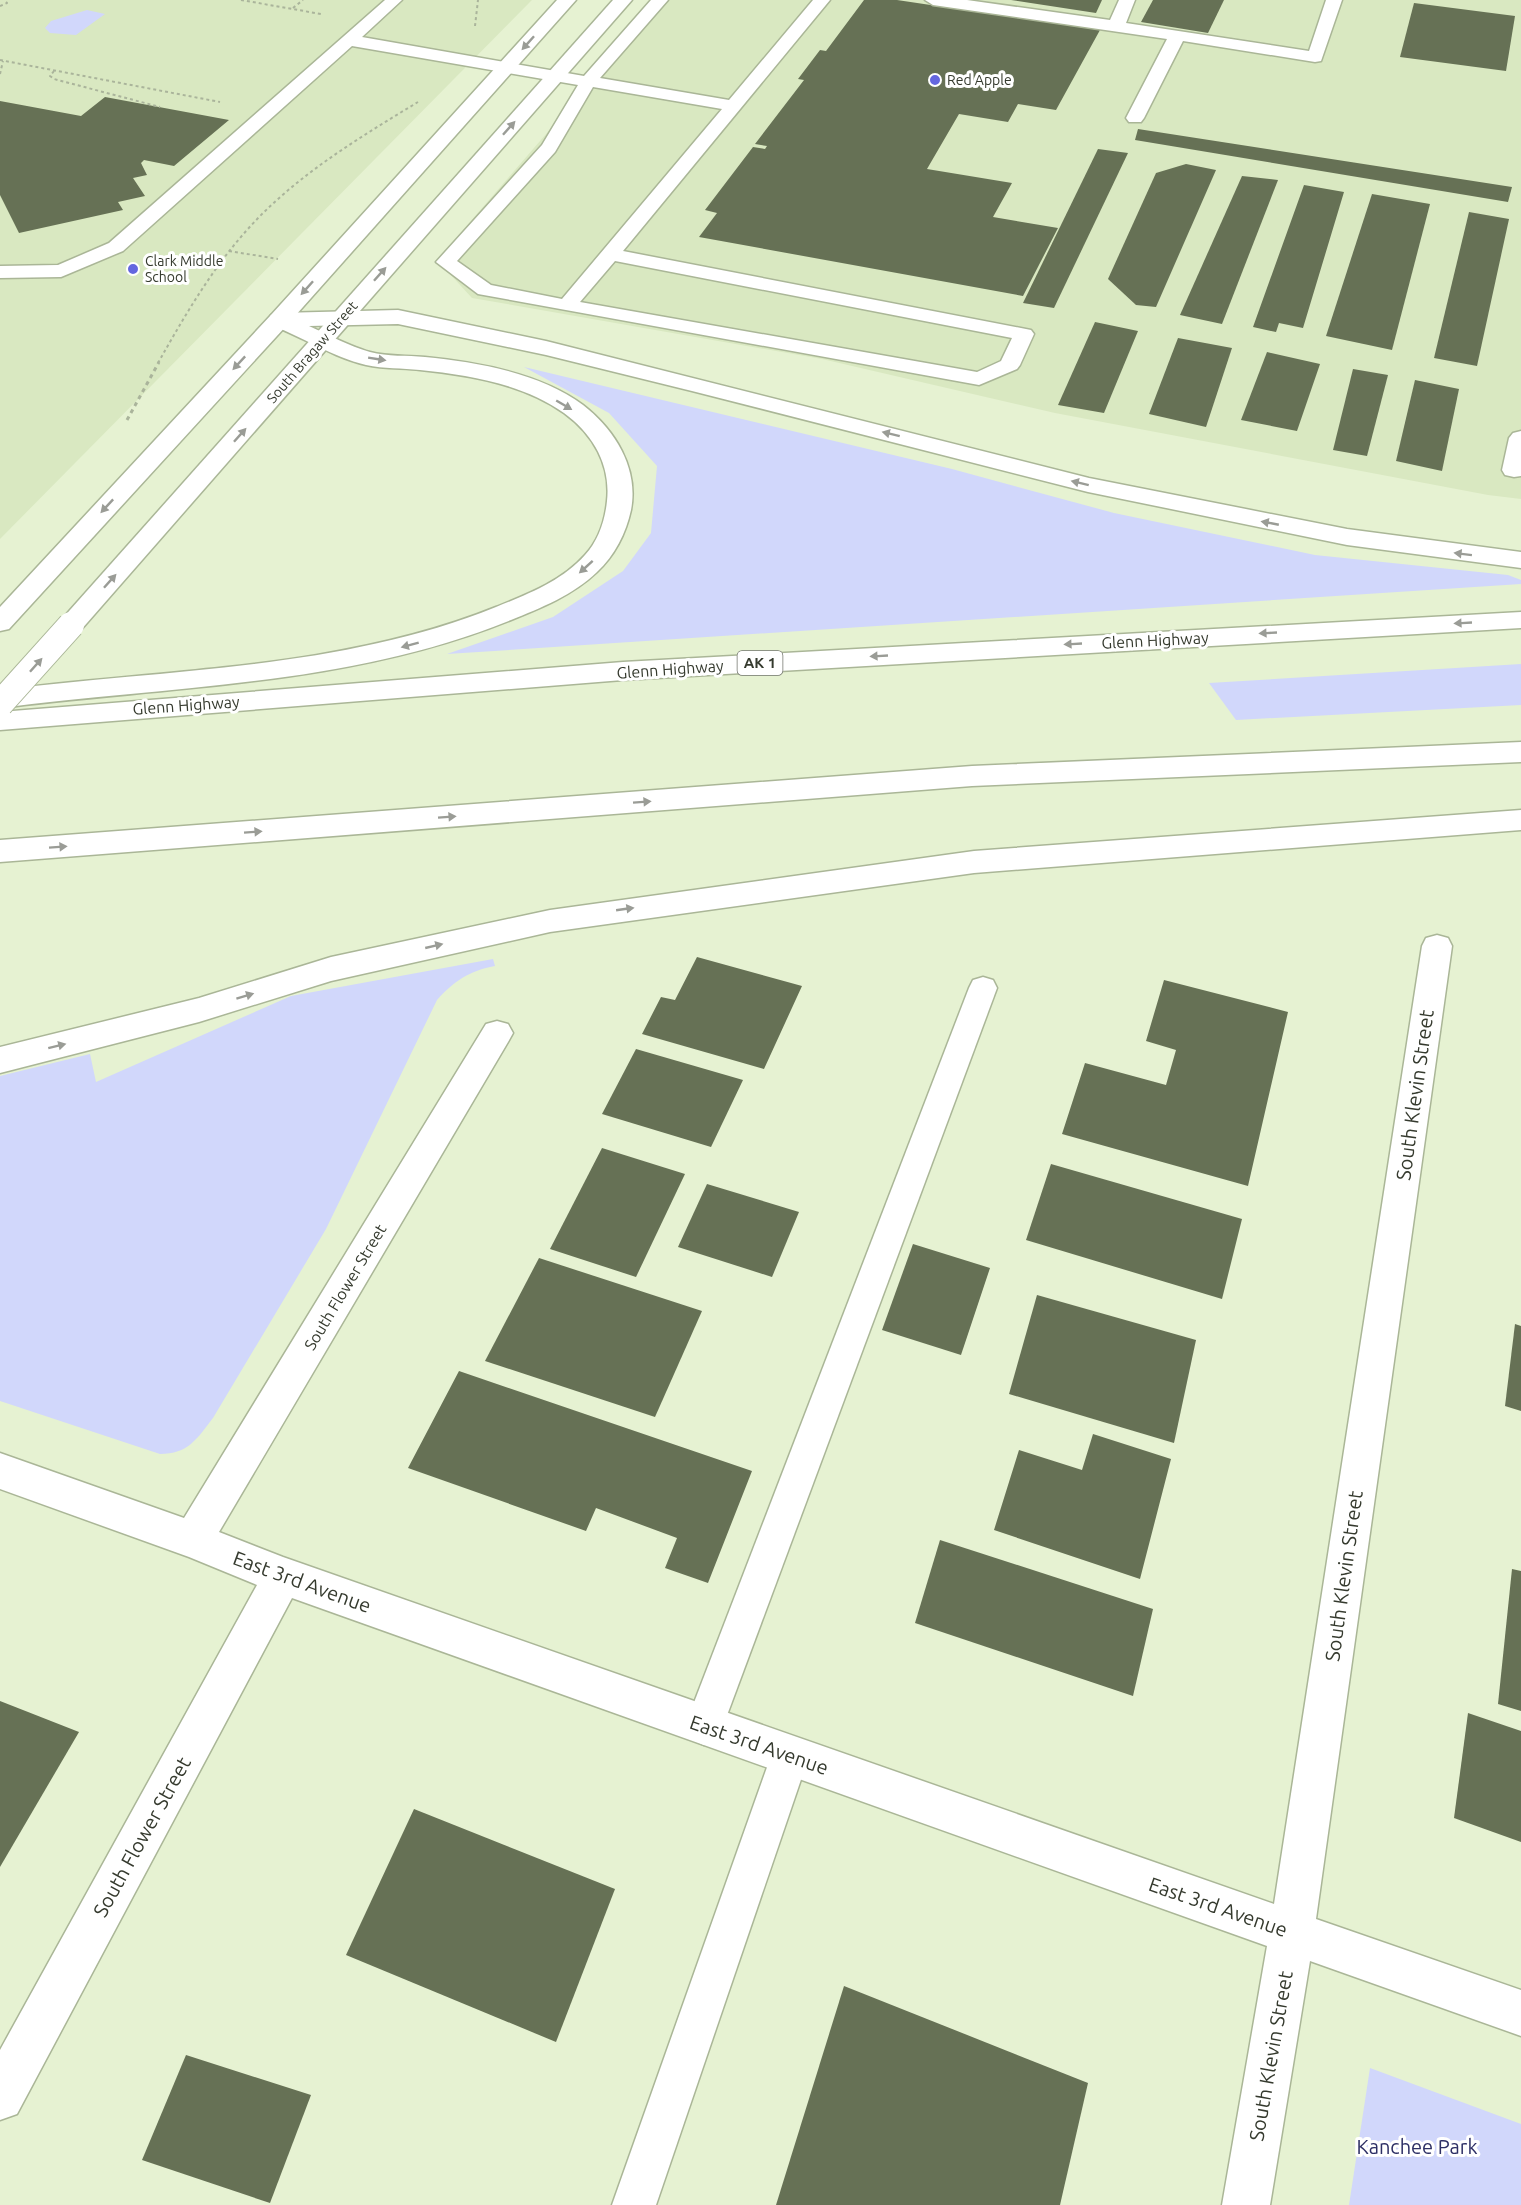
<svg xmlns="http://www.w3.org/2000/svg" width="1521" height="2205" font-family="Ubuntu,sans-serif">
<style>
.built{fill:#d9e8c1}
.green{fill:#d1d7fb}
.building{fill:#667155}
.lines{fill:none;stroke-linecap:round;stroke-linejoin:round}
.lane-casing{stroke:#aab697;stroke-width:3}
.street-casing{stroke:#aab697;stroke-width:3}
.secondary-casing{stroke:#aab697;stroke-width:3}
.highway-casing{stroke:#aab697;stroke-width:3}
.path-far1{stroke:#aab49b;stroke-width:2;stroke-dasharray:3 3;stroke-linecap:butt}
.path{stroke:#aab49b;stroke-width:3;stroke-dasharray:4 4;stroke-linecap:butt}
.lane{fill:#fff;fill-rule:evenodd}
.street{fill:#fff;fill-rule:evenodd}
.secondary{fill:#fff;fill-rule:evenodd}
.highway{fill:#fff;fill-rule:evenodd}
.secondary-bridge-casing{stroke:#aab697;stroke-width:28;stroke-linecap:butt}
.secondary-bridge{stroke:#fff;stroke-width:26}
.oneway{fill:#9a9c96}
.poi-dot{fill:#6466df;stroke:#fff;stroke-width:2}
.labels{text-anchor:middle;stroke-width:6;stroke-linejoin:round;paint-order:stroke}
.far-poi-label{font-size:14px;fill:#353a2e;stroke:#fff;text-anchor:start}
.far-street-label{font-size:14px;fill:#353a2e;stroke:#fff}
.shield{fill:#fff;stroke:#72756d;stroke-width:1.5}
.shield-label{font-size:15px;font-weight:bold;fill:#353a2e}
.street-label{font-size:16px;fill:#353a2e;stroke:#fff}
.near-street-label{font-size:20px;fill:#353a2e;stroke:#fff}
.near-park-label{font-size:20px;fill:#2d2f65;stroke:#fff}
</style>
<rect width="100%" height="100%" fill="#e6f2d2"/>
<g class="built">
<path d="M0,0H532L0,539Z"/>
<path d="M662,0H1521V499L1488,495L1055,413L822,359L472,298L437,260Z"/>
</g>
<g class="green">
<path d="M87,10L105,14L76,35L50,33L45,28L51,21Z"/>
<path d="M524,367L952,469L1114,513L1315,555L1508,575L1521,580V584L447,654L553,617L623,571L651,533L657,466L609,413Z"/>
<path d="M1521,664V705L1236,720L1209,683Z"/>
<path d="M493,959L495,966C469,971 454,981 437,1000L326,1229L213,1418C197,1439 188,1454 160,1454L0,1401V1076L90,1054L96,1082L291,996Z"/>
<path d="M1370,2068L1521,2124V2205H1349Z"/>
</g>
<g class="building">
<path d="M864,0H897L1100,30L1056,110L1018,104L1008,122L959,114L927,169L1012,183L993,217L1058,228L1023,296L699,237L717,213L705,210L753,147L765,149L767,146L755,144L804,80L798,79L820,50L826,51Z"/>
<path d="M1011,0H1102L1096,13Z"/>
<path d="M1153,0H1224L1208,33L1141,22Z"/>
<path d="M1414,3L1515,16L1506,71L1400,57Z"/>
<path d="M105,97L229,120L174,166L144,160L141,163L147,175L133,178L145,196L118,202L123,210L19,233L0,195V101L81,116Z"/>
<path d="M1138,129L1512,187L1508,202L1135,140Z"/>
<path d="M1098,149L1128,153L1054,308L1023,303Z"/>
<path d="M1186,164L1216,170L1156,307L1136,305L1108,279L1156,173Z"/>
<path d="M1242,176L1278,180L1222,324L1180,315Z"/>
<path d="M1304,185L1344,192L1303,328L1279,323L1276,332L1253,327Z"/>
<path d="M1372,194L1430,204L1392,350L1326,336Z"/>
<path d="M1469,212L1509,219L1477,366L1434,358Z"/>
<path d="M1095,322L1138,331L1104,413L1058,405Z"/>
<path d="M1178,338L1232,348L1206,427L1149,414Z"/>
<path d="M1267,352L1320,364L1297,431L1241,420Z"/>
<path d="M1353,369L1388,375L1367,456L1333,450Z"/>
<path d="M1415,380L1459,389L1442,471L1396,461Z"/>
<path d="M697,957L802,986L764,1069L642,1034L661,997L675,1000Z"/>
<path d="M1164,980L1288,1012L1248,1186L1062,1134L1085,1063L1166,1085L1176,1050L1146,1041Z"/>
<path d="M636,1049L743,1080L711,1147L602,1114Z"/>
<path d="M602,1148L685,1174L636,1277L550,1249Z"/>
<path d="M1051,1164L1242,1219L1222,1299L1026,1240Z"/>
<path d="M707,1184L799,1212L772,1277L678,1247Z"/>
<path d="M913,1244L990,1268L961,1355L882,1330Z"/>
<path d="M539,1258L702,1311L655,1417L485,1361Z"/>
<path d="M1037,1295L1196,1340L1174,1443L1009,1394Z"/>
<path d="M1515,1324L1521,1326V1411L1505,1406Z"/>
<path d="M459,1371L752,1471L708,1583L665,1568L677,1538L596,1508L586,1531L408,1468Z"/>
<path d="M1093,1434L1171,1459L1140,1579L994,1530L1019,1450L1082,1470Z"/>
<path d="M940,1540L1153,1609L1133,1696L915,1623Z"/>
<path d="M1512,1569L1521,1571V1711L1498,1704Z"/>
<path d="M0,1701L79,1732L0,1867Z"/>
<path d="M1468,1713L1521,1731V1842L1454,1818Z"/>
<path d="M414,1809L615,1889L556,2042L346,1955Z"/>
<path d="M844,1986L1088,2083L1060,2205H776Z"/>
<path d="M186,2055L311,2095L270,2203L142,2160Z"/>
</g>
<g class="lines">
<g class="lane-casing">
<g id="lane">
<path d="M385,0H402L362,37L584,76L651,0H668L600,78L729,100L813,0H830L623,251L1031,330L1034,334L1020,365L1017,369L979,385L478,294L436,262L542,145L578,85L352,46L123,251L61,277L0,278V266L58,265L109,243ZM593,87L722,109L562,299L491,285L457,261L555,152ZM615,261L1012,338L1001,361L977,372L580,302Z"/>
<path d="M925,0H967L1110,20L1119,0H1135L1126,23L1309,51L1326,0H1342L1321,61L1315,62L1183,41L1144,118L1141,122H1129L1126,118L1167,39L933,5Z"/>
<path d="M983,977L993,980L997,988L723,1726L717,1739L704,1745L691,1739L685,1726L969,988L973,980Z"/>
<path d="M790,1737L804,1742L809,1756L656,2205H612L771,1756L776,1742Z"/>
</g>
</g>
<g class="street-casing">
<g id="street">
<path d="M1521,431V476L1514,477L1505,475L1502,470L1509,438L1513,433Z"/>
<path d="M1437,935L1448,938L1452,946L1316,1919L1521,1990V2036L1310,1961L1270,2205H1222L1267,1946L292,1598L17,2114L0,2120V2050L257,1585L189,1557L0,1489V1453L184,1518L486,1024L497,1021L508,1024L513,1033L508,1042L219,1532L283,1557L1274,1904L1422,946L1426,938Z"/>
</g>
</g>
<g class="secondary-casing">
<g id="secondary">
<path d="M557,0H576L287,325L9,629L0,631V607L271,315Z"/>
<path d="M613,0H632L80,631L71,633L62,631L58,625L62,619Z"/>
</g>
</g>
<g class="highway-casing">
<g id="highway">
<path d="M398,310L546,341L1089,478L1347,529L1521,552V568L1347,545L1088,492L692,391L546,355L398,324L309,326C329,335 349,346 370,352C388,357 407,355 425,357C477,362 540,373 583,405C615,430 639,468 631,510C626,533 615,555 597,572C573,595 541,608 511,620C349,686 171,686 0,708V690C166,669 340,670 496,607C528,594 562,581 585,555C598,541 605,521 607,501C611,465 593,434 564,413C523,384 469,375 420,370C402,368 384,369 366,365C332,357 303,337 271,325L268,320L271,315L279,313Z"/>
<path d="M1521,612V628L623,680L0,730V712L623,662Z"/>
<path d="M1521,742V762L972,786L0,862V840L972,766Z"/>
<path d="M1521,810V830L974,873L550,932L331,981L199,1022L0,1073V1047L199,998L331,957L550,910L974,851Z"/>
</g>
</g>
<g class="path-far1">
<path d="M241,0L321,14"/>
<path d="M0,6L7,3L4,0"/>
<path d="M293,8L303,0"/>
<path d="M475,26L478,0"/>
<path d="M0,60L220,102"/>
<path d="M54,71L50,76L54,79L160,107"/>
<path d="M0,74L3,61"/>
<path d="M229,251L278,259"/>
<path d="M158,363C184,317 211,270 247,230C294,177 357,139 418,102"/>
</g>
<path class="path" d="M127,420L159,362"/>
<use href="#lane" class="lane"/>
<use href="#street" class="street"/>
<use href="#secondary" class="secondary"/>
<use href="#highway" class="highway"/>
<g class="secondary-bridge-casing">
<path id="secondary-bridge" d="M0,704L71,625"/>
</g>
<use href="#secondary-bridge" class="secondary-bridge"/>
</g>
<defs><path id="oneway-solid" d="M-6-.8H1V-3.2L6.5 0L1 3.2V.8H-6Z" transform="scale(1.5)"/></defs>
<g class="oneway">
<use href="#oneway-solid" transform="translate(528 43) rotate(132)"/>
<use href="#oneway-solid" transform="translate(509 128) rotate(-48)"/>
<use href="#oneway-solid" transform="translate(380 274) rotate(-48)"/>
<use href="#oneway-solid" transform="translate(307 288) rotate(132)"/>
<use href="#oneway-solid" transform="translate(377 359) rotate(9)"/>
<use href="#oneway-solid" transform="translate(239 363) rotate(133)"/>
<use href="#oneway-solid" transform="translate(564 405) rotate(30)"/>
<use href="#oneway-solid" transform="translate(891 434) rotate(-166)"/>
<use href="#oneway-solid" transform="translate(240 435) rotate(-48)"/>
<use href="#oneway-solid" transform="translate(1080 483) rotate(-166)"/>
<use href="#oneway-solid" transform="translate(107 506) rotate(133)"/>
<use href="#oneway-solid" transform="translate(1270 523) rotate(-169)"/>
<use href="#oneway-solid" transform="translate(1463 554) rotate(-173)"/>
<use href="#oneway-solid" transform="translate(586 567) rotate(138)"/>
<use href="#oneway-solid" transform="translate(110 581) rotate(-48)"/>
<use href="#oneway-solid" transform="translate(1463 623) rotate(177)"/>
<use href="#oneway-solid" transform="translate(1268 633) rotate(177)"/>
<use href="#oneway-solid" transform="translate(1073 644) rotate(177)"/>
<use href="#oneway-solid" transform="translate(410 645) rotate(165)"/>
<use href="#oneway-solid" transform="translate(879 656) rotate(177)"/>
<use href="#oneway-solid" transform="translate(36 665) rotate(-48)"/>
<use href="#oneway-solid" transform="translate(642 802) rotate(-4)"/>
<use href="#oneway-solid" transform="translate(447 817) rotate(-4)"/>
<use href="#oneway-solid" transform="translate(253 832) rotate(-4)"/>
<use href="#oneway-solid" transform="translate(58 847) rotate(-4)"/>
<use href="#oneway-solid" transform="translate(625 909) rotate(-8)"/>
<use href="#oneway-solid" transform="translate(434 946) rotate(-13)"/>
<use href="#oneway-solid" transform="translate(245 996) rotate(-17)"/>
<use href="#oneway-solid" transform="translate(57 1046) rotate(-14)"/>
</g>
<g class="poi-dot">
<circle cx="935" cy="80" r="6"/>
<circle cx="133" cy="269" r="6"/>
</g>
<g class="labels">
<g class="far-poi-label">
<text x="947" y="85">Red Apple</text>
<text x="145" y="266">Clark Middle<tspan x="145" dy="16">School</tspan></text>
</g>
<g class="far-street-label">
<text transform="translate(312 352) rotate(-49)" y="5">South Bragaw Street</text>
</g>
<rect class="shield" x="737.5" y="651" width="45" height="24" rx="4.5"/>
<g class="shield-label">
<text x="760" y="668">AK 1</text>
</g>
<g class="street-label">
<text transform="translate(1155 640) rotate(-3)" y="6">Glenn Highway</text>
<text transform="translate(670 669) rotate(-4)" y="6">Glenn Highway</text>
<text transform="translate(186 705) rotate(-4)" y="6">Glenn Highway</text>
<text transform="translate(345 1287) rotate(-59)" y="6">South Flower Street</text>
</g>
<g class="near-street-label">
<text transform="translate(1415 1095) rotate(-82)" y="7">South Klevin Street</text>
<text transform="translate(1344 1576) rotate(-82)" y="7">South Klevin Street</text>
<text transform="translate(302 1582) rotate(20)" y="7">East 3rd Avenue</text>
<text transform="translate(759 1745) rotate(19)" y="7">East 3rd Avenue</text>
<text transform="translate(142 1837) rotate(-61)" y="7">South Flower Street</text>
<text transform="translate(1218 1907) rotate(19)" y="7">East 3rd Avenue</text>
<text transform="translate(1271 2056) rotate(-80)" y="7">South Klevin Street</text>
</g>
<g class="near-park-label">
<text x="1417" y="2154">Kanchee Park</text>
</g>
</g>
</svg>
